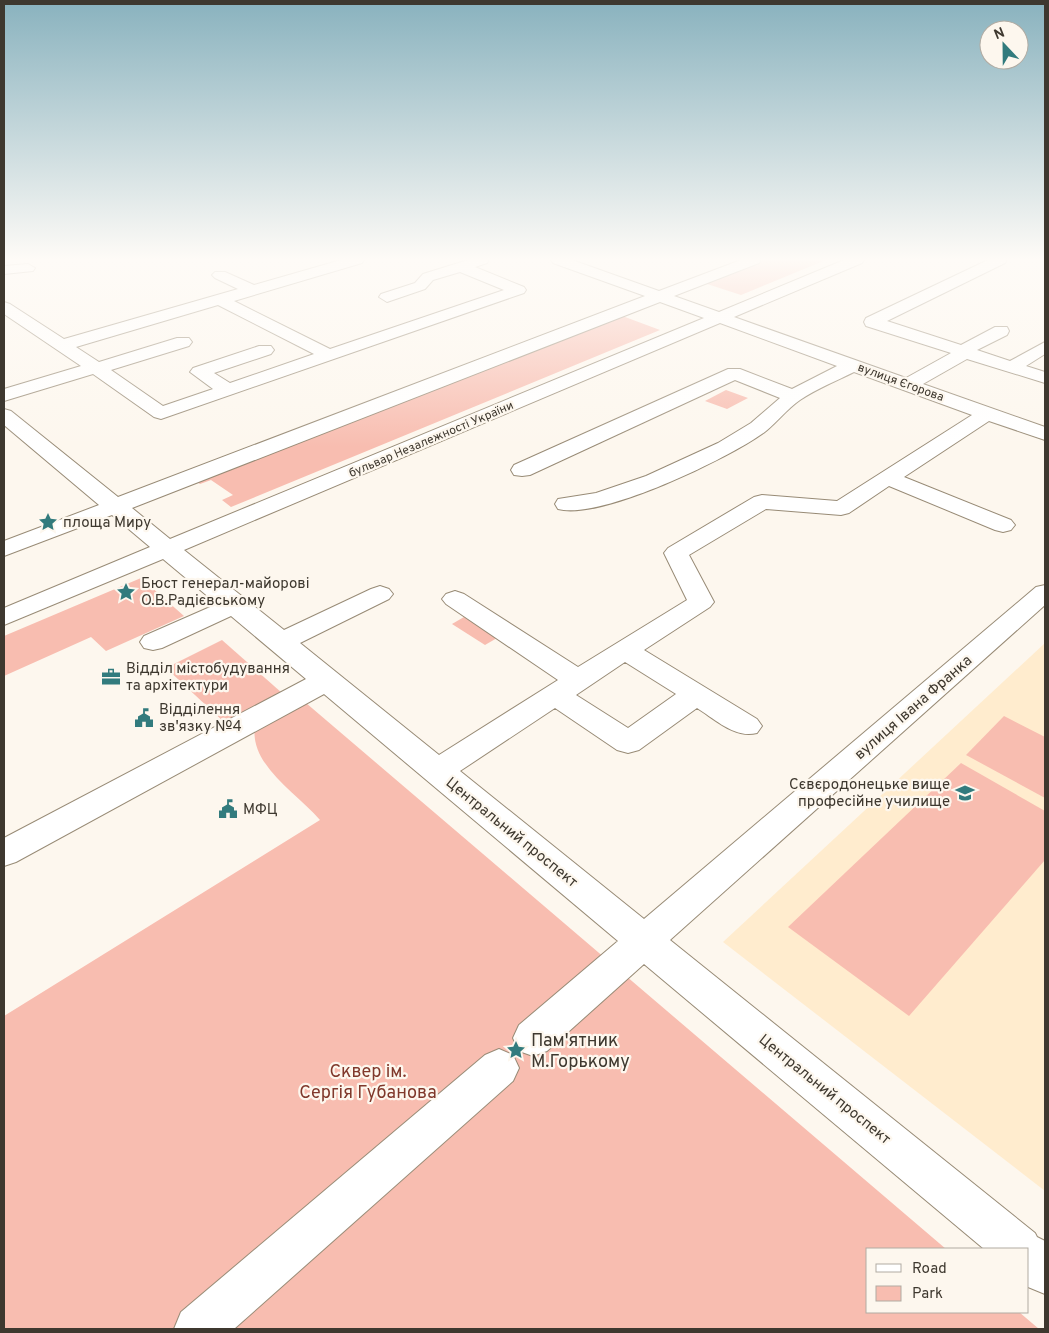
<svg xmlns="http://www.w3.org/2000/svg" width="1049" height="1333" font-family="Overpass,sans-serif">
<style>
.built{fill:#ffecce}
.green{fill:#f8bdb0}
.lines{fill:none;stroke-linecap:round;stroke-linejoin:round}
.minor-casing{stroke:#988b76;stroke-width:2}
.minor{fill:#fff;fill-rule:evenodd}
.labels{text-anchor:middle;stroke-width:4.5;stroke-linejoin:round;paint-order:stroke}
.far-street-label{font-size:12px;fill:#3e382f;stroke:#fdf7ee}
.poi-label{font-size:15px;fill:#3e382f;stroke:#fdf7ee;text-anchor:start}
.street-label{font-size:15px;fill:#3e382f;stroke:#fdf7ee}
.near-poi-label{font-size:18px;fill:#3e382f;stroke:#fdf7ee;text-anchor:start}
.near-park-label{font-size:18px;fill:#80382b;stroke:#fdf7ee}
</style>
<rect width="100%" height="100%" fill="#fdf7ee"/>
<path class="built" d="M1045,643V1191L723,942Z"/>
<g class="green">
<path d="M758,260H826L741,295L701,282Z"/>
<path d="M617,314L660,330L231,507L222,500L233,495L211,480L200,484L192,478Z"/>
<path d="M726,390L748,398L727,409L705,401Z"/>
<path d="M141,578L184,616L106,651L91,637L4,676V636Z"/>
<path d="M464,617L497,638L485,645L452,624Z"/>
<path d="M222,640L282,693L225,723L166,668Z"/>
<path d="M299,697L946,1249H868V1312H1019L1039,1329H4V1016L320,820C297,793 249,765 255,726Z"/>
<path d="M1004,716L1045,737V798L966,755Z"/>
<path d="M961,763L1045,811V860L909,1016L788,927Z"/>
</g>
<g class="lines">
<g class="minor-casing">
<g id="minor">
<path d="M341,260H364L362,263L234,301L330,349L504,290L460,272L433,280L425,289L387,302L379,297L381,294L415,283L423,274L468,260H489L487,263L475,267L524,287L526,290L524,293L161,419L154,417L93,374L4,401V389L81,366L4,314V302L10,304L64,339L238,289L215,278L212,275L215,272H225L254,285ZM218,305L314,354L230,383L214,373L271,354L274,350L271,346H259L193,368L190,372L213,389L163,406L111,370L189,346L192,342L189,338H177L99,362L76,347Z"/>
<path d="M551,260H572L659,291L741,260H761L759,263L674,296L719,312L844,260H864L862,263L734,317L906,378L951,353L866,326L864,322L866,318L988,260H1007L1005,263L887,321L961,345L995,327H1007L1009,331L1007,335L977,350L1010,361L1045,342V354L1026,366L1045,372V383L967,359L923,384L1045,427V440L989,421L904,477L1011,520L1015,525L1011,530L1003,532L995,530L889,486L849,513L841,515L766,509L689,555L714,602L710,607L644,650L757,719L762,726L757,733C735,739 715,719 697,708L639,750L628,753L617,750L555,708L460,771L644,919L1036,587L1045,585V605L670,940L1035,1233L1037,1237L1045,1241V1294L1028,1287V1249H984L644,964L547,1051L533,1056L519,1051L513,1038L519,1025L618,941L324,694L16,862L4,866V838L306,679L231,616L162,648L153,650L144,648L140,642L144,636L217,604L163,559L4,625V608L150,547L112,515L4,556V541L99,505L4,425V409L11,411L118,497L645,296L553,263ZM660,302L704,318L170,539L132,508ZM720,323L837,366L792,389L740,369H728L514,465L511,470L514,475L522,476L530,475L735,380L780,398L751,423L718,443L646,476L596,493L558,499L555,504L558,509C601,520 730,458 766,431C778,421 787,409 800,400C816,389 836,381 854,372L972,415L837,501L762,495L754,497L668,548L664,553L687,600L578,667L464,594L455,591L446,594L442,599L446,604L558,680L439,755L300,643L389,599L393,594L389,589L380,586L371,589L284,630L184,550ZM625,662L676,694L628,728L576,695Z"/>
<path d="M28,264L35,268L33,271L4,274V266Z"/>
<path d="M499,1049L513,1055L519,1068L513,1081L234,1329H174L181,1312L485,1055Z"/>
</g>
</g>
<use href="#minor" class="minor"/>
</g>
<linearGradient id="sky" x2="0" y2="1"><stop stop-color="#89b2be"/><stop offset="0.58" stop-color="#fefbf7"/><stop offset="1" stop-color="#fefbf7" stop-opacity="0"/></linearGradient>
<rect width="1049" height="447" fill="url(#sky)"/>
<defs>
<g id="sight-bare" transform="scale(1.5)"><path d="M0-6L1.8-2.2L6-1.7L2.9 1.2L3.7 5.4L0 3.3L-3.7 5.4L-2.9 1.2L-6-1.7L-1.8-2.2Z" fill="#327b7d" stroke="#fdf7ee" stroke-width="2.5" paint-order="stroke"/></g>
<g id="office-bare" transform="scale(1.5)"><path d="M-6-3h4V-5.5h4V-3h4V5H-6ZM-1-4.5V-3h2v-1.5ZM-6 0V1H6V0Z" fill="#327b7d" stroke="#fdf7ee" stroke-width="2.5" paint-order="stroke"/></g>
<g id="civic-bare" transform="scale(1.5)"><path d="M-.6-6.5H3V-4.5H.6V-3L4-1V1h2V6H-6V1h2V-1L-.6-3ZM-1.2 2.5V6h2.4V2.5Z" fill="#327b7d" stroke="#fdf7ee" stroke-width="2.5" paint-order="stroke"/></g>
<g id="university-bare" transform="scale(1.5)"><path d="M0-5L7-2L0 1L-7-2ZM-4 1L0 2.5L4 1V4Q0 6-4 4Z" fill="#327b7d" stroke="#fdf7ee" stroke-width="2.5" paint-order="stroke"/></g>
</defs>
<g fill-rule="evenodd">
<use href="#sight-bare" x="48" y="522"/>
<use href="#sight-bare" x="126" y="592"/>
<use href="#office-bare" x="111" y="677"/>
<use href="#civic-bare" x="144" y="718"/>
<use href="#university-bare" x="965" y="793"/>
<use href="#civic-bare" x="228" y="809"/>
<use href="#sight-bare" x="516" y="1050"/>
</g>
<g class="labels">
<g class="far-street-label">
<text transform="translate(901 382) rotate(20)" y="4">вулиця Єгорова</text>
<text transform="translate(431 439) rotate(-23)" y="4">бульвар Незалежності України</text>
</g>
<g class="poi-label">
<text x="63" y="527">площа Миру</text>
<text x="141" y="588">Бюст генерал-майорові<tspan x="141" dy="17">О.В.Радієвському</tspan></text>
<text x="126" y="673">Відділ містобудування<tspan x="126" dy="17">та архітектури</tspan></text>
<text x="159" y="714">Відділення<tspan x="159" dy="17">зв'язку №4</tspan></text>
<text x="950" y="789" text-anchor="end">Сєвєродонецьке вище<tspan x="950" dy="17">професійне училище</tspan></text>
<text x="243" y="814">МФЦ</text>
</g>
<g class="street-label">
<text transform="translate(913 707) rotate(-41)" y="5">вулиця Івана Франка</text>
<text transform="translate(512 832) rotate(39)" y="5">Центральний проспект</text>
<text transform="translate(825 1089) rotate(39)" y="5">Центральний проспект</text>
</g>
<g class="near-poi-label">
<text x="531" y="1046">Пам'ятник<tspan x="531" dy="21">М.Горькому</tspan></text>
</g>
<g class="near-park-label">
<text x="368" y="1077">Сквер ім.<tspan x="368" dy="21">Сергія Губанова</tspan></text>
</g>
</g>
<rect width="1049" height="1333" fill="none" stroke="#3e382f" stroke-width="10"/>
<rect x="866" y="1248" width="162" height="65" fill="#fdf7ee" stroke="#b1aba2"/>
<rect x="876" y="1264" width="25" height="8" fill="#ffffff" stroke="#b1aba2"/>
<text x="912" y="1273" font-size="15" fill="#3e382f">Road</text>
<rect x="876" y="1286" width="25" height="15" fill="#f8bdb0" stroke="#b1aba2"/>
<text x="912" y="1298" font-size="15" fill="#3e382f">Park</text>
<g transform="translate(1004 45) rotate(338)"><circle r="24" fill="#fdf7ee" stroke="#b1aba2"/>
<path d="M0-4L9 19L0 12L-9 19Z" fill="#327b7d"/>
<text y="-8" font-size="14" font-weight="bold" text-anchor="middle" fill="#3e382f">N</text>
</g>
</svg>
